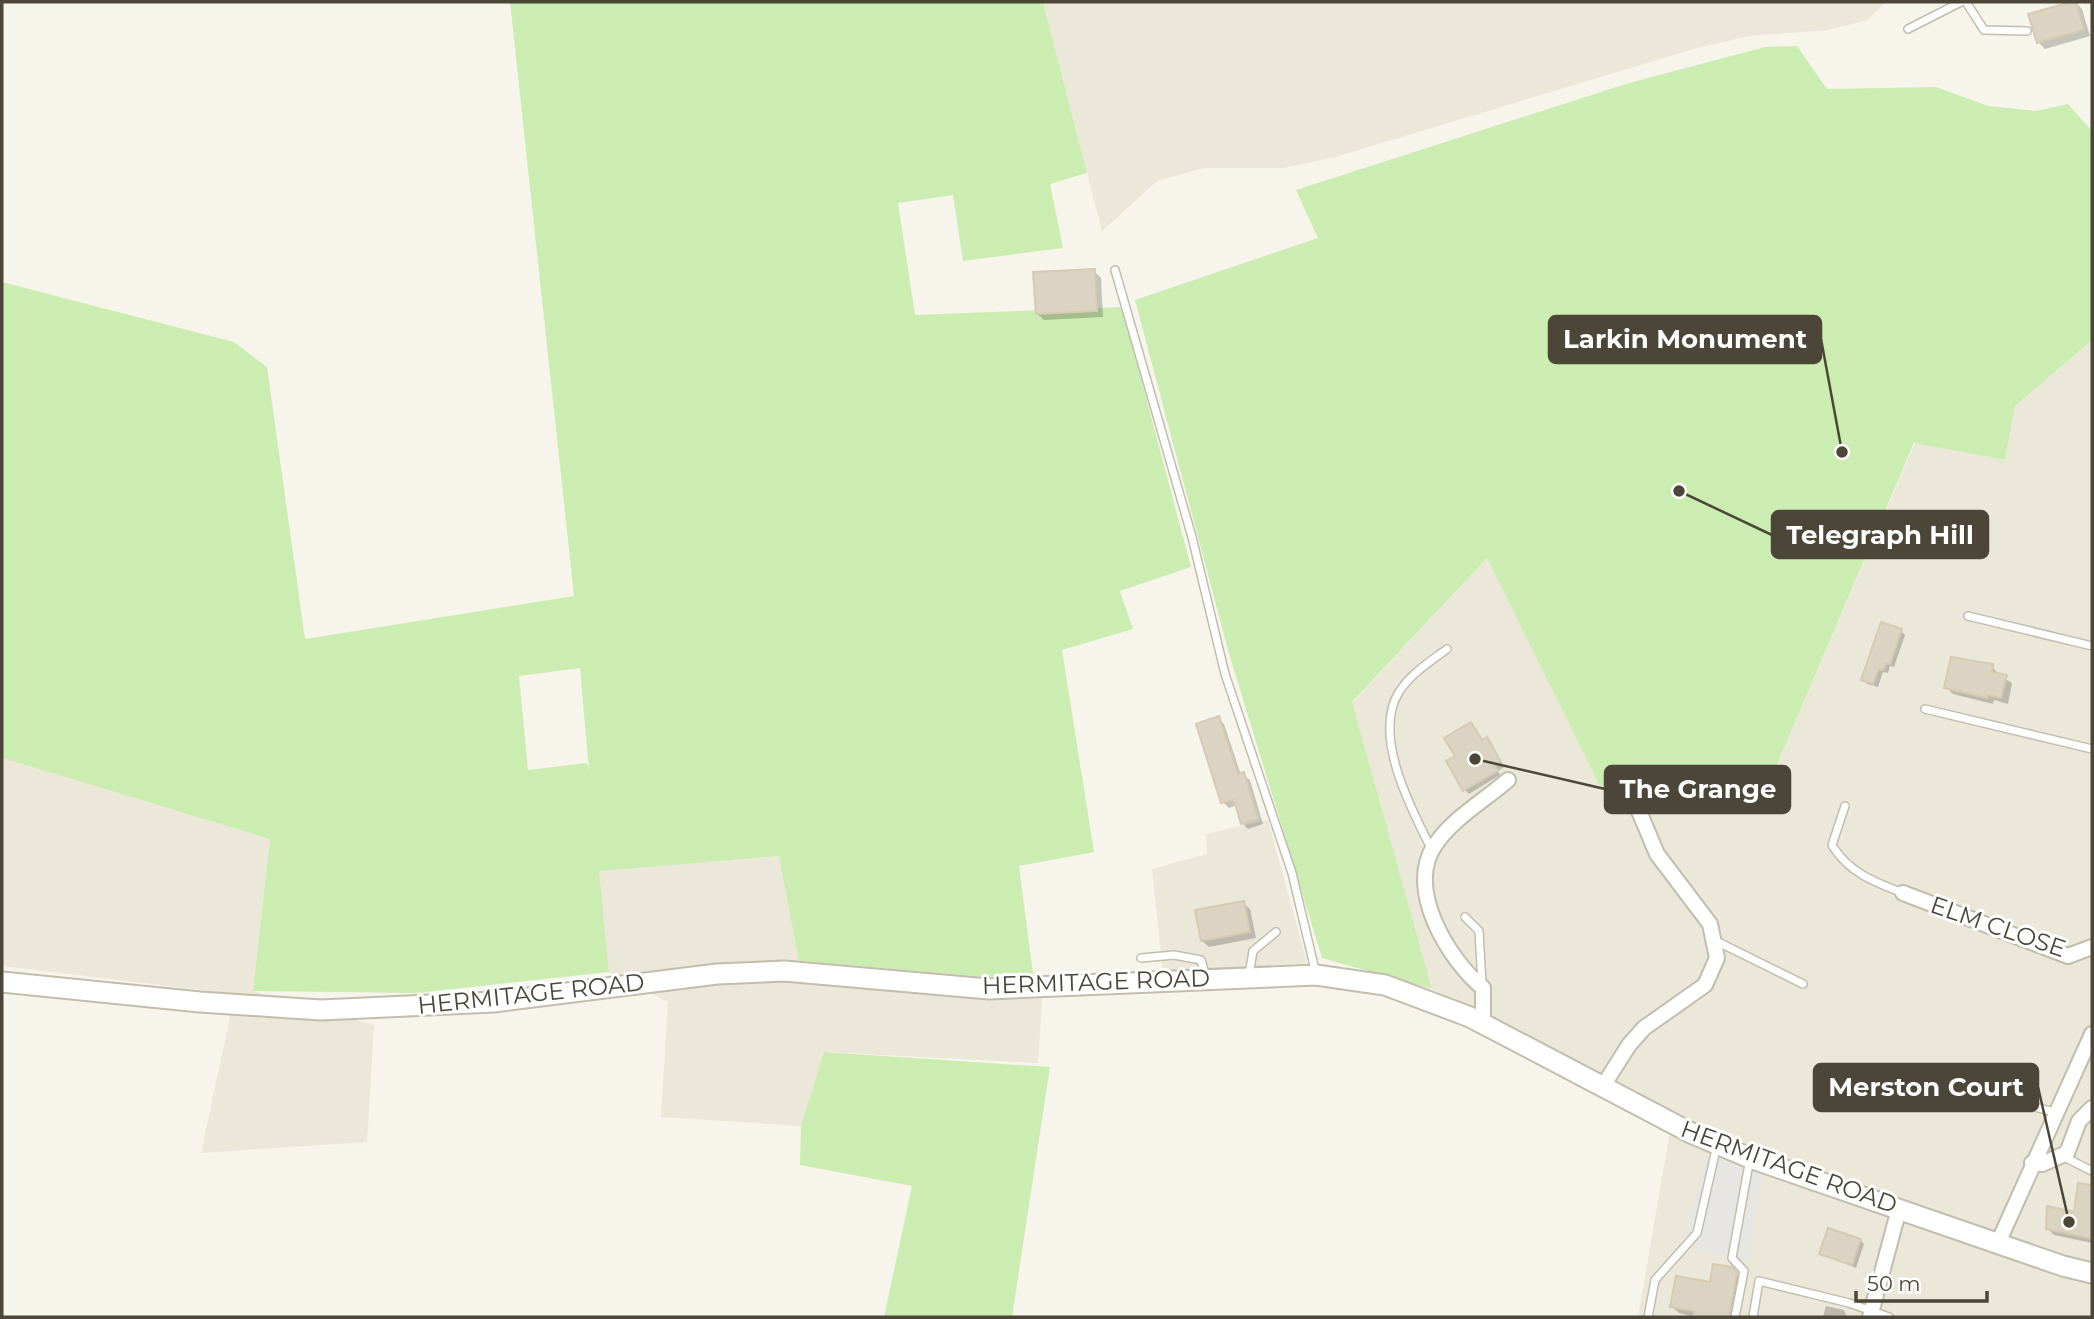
<svg xmlns="http://www.w3.org/2000/svg" width="2094" height="1319" font-family="Montserrat,sans-serif">
<style>
.residential{fill:#ebe7d9}
.green{fill:#ccedb1;fill-rule:evenodd}
.parking{fill:#e8e6e2}
.shadow{fill:#0003}
.building{fill:#dcd4c2;stroke:#d5cab2;stroke-width:2}
.lines{fill:none;stroke-linecap:round;stroke-linejoin:round}
.service-casing{stroke:#c3bdac;stroke-width:10}
.minor-casing{stroke:#c3bdac;stroke-width:18}
.tertiary-casing{stroke:#c3bdac;stroke-width:23}
.service{stroke:#fff;stroke-width:7}
.minor{stroke:#fff;stroke-width:14}
.tertiary{stroke:#fff;stroke-width:19}
.labels{text-anchor:middle;stroke-width:6;stroke-linejoin:round;paint-order:stroke}
.street-label{font-size:24px;fill:#4c4638;stroke:#fff}
.leader{fill:none;stroke:#4c4638;stroke-width:2.5}
.callout-dot{fill:#4c4638;stroke:#fff;stroke-width:2.5}
.callout{fill:#4c4638;stroke:#4c4638;stroke-width:2.5}
.callout-label{font-size:26px;text-anchor:middle;font-weight:bold;fill:#fff}
</style>
<rect width="100%" height="100%" fill="#f6f4eb"/>
<g class="residential">
<path d="M1043,2H1885L1868,20L1827,30L1750,36L1697,48L1335,157L1284,168H1204L1157,181L1102,231Z"/>
<path d="M2092,340V1317H1638L1673,1114L1432,989L1352,703L1487,558L1600,785L1686,769L1764,795L1915,443L2005,460L2015,406Z"/>
<path d="M2,758L270,839L253,991L374,1025L367,1142L201,1153L235,994L2,966Z"/>
<path d="M1268,820L1307,963L1163,974L1152,869L1207,854L1206,834Z"/>
<path d="M780,856L803,980L1042,999L1038,1063L825,1052L801,1126L661,1117L668,1002L609,972L598,870Z"/>
</g>
<g class="green">
<path d="M510,2H1043L1087,173L1050,184L1063,248L963,261L953,195L898,203L915,315L1122,307L1191,567L1120,591L1133,629L1062,650L1094,852L1019,866L1034,981L799,961L779,856L599,871L609,972L416,993L253,991L270,839L2,758V282L234,342L267,367L305,639L574,596ZM580,668L589,771L587,763L528,770L519,676Z"/>
<path d="M1797,46L1827,89L1936,87L1988,106L2036,111L2068,104L2092,131V340L2015,406L2005,460L1914,443L1764,795L1686,769L1600,786L1487,558L1352,702L1432,989L1322,958L1228,650L1135,300L1318,238L1296,190L1629,83L1765,47Z"/>
<path d="M824,1052L1050,1067L1012,1317H884L912,1186L800,1165L801,1126Z"/>
</g>
<path class="parking" d="M1708,1149L1763,1170L1749,1262L1699,1251L1685,1239Z"/>
<g class="shadow">
<path d="M2075,2L2082,9L2090,36L2045,49L2038,42Z"/>
<path d="M1094,271L1101,278L1103,317L1044,320L1037,314Z"/>
<path d="M1901,631L1905,635L1894,667L1890,666L1888,673L1883,672L1878,687L1867,684L1863,679Z"/>
<path d="M1992,666L1999,675L2012,683L2008,704L1994,700L1993,704L1953,694L1946,687Z"/>
<path d="M1218,718L1224,724L1241,775L1250,780L1263,824L1248,829L1242,823L1237,805L1229,808L1223,802Z"/>
<path d="M1471,724L1483,741L1491,744L1504,767L1498,771L1500,775L1469,794L1465,790L1457,757Z"/>
<path d="M1243,903L1250,909L1256,938L1209,947L1202,941Z"/>
<path d="M2079,1185L2092,1187V1243L2054,1235L2047,1228L2075,1214Z"/>
<path d="M1860,1240L1864,1244L1856,1268L1821,1254Z"/>
<path d="M1731,1269L1743,1281L1736,1317H1695L1679,1313L1672,1307Z"/>
<path d="M1826,1306L1844,1310L1847,1317H1823Z"/>
</g>
<g class="building">
<path d="M2071,2H2076L2084,30L2037,43L2028,14Z"/>
<path d="M1095,269L1097,311L1036,314L1033,272Z"/>
<path d="M1881,622L1902,629L1890,664L1886,663L1883,670L1879,669L1873,684L1861,680Z"/>
<path d="M1951,657L1993,664L1992,672L2007,675L2001,698L1987,695V698L1944,688Z"/>
<path d="M1219,716L1238,774L1244,772L1258,819L1241,824L1234,800L1221,803L1196,724Z"/>
<path d="M1471,722L1482,740L1487,737L1501,762L1495,766L1498,771L1463,791L1446,761L1455,756L1444,738Z"/>
<path d="M1244,901L1250,932L1201,941L1195,910Z"/>
<path d="M2078,1183L2092,1185V1239L2046,1229L2047,1206L2074,1212Z"/>
<path d="M1828,1228L1861,1239L1852,1265L1819,1254Z"/>
<path d="M1713,1264L1732,1267L1737,1273L1729,1317H1693L1694,1311L1670,1307L1676,1276L1710,1282Z"/>
</g>
<g class="lines">
<g class="service-casing">
<g id="service">
<path d="M1966,2L1984,30L2027,31"/>
<path d="M1908,29L1961,2"/>
<path d="M1115,270L1192,537L1225,674L1292,873L1316,974"/>
<path d="M1968,616L2092,646"/>
<path d="M1925,709L2092,749"/>
<path d="M1845,806L1832,845C1848,872 1874,882 1903,893"/>
<path d="M1432,850C1411,809 1372,735 1399,692C1410,674 1431,661 1447,649"/>
<path d="M1465,917L1479,931L1482,984"/>
<path d="M1716,941L1803,984"/>
<path d="M1141,958L1174,955L1201,960L1206,977"/>
<path d="M1249,975L1253,951L1276,932"/>
<path d="M1977,1104L2010,1101L2055,1112"/>
<path d="M2062,1156L2092,1171"/>
<path d="M1648,1317L1655,1280L1697,1233L1717,1145"/>
<path d="M1735,1317L1744,1271L1732,1258L1750,1158"/>
<path d="M1753,1317L1759,1281L1849,1303L1889,1317"/>
</g>
</g>
<g class="minor-casing">
<g id="minor">
<path d="M1903,893L2068,956L2092,947"/>
<path d="M1483,1023V988C1449,960 1405,889 1435,845C1452,819 1485,800 1508,780"/>
<path d="M1603,1086L1629,1045L1644,1028L1705,985L1717,958L1710,924L1657,854L1636,804"/>
<path d="M2032,1163L2042,1164L2067,1153L2079,1121L2092,1108"/>
<path d="M1998,1243L2092,1034"/>
<path d="M1870,1317L1899,1209"/>
</g>
</g>
<g class="tertiary-casing">
<path id="tertiary" d="M2,982L200,1002L321,1010L494,1002L717,974L784,971L989,989L1316,975L1385,985L1470,1017L1693,1134L1750,1158L2063,1266L2092,1273"/>
</g>
<use href="#service" class="service"/>
<use href="#minor" class="minor"/>
<use href="#tertiary" class="tertiary"/>
</g>
<g class="labels">
<g class="street-label">
<text transform="translate(1998 927) rotate(19)" y="8">ELM CLOSE</text>
<text transform="translate(1096 982) rotate(-2)" y="8">HERMITAGE ROAD</text>
<text transform="translate(531 994) rotate(-6)" y="8">HERMITAGE ROAD</text>
<text transform="translate(1789 1167) rotate(20)" y="8">HERMITAGE ROAD</text>
</g>
</g>
<path class="leader" d="M1842 452L1821 339M1679 491L1772 535M1475 759L1605 789M2069 1222L2038 1087"/>
<g class="callout-dot">
<circle cx="1842" cy="452" r="7"/>
<circle cx="1679" cy="491" r="7"/>
<circle cx="1475" cy="759" r="7"/>
<circle cx="2069" cy="1222" r="7"/>
</g>
<g class="callout">
<rect x="1549" y="316" width="272" height="47" rx="7"/>
<rect x="1772" y="511" width="216" height="47" rx="7"/>
<rect x="1605" y="766" width="185" height="47" rx="7"/>
<rect x="1814" y="1064" width="224" height="47" rx="7"/>
</g>
<g class="callout-label">
<text x="1685" y="348">Larkin Monument</text>
<text x="1880" y="544">Telegraph Hill</text>
<text x="1698" y="798">The Grange</text>
<text x="1926" y="1096">Merston Court</text>
</g>
<rect width="2094" height="1319" fill="none" stroke="#4c4638" stroke-width="7"/>
<path d="M1856 1291v10h131v-10" fill="none" stroke="#4c4638" stroke-width="3.5"/>
<text x="1867" y="1291" font-size="21" fill="#4c4638" stroke="#ffffff" stroke-width="5" paint-order="stroke">50 m</text>
</svg>
